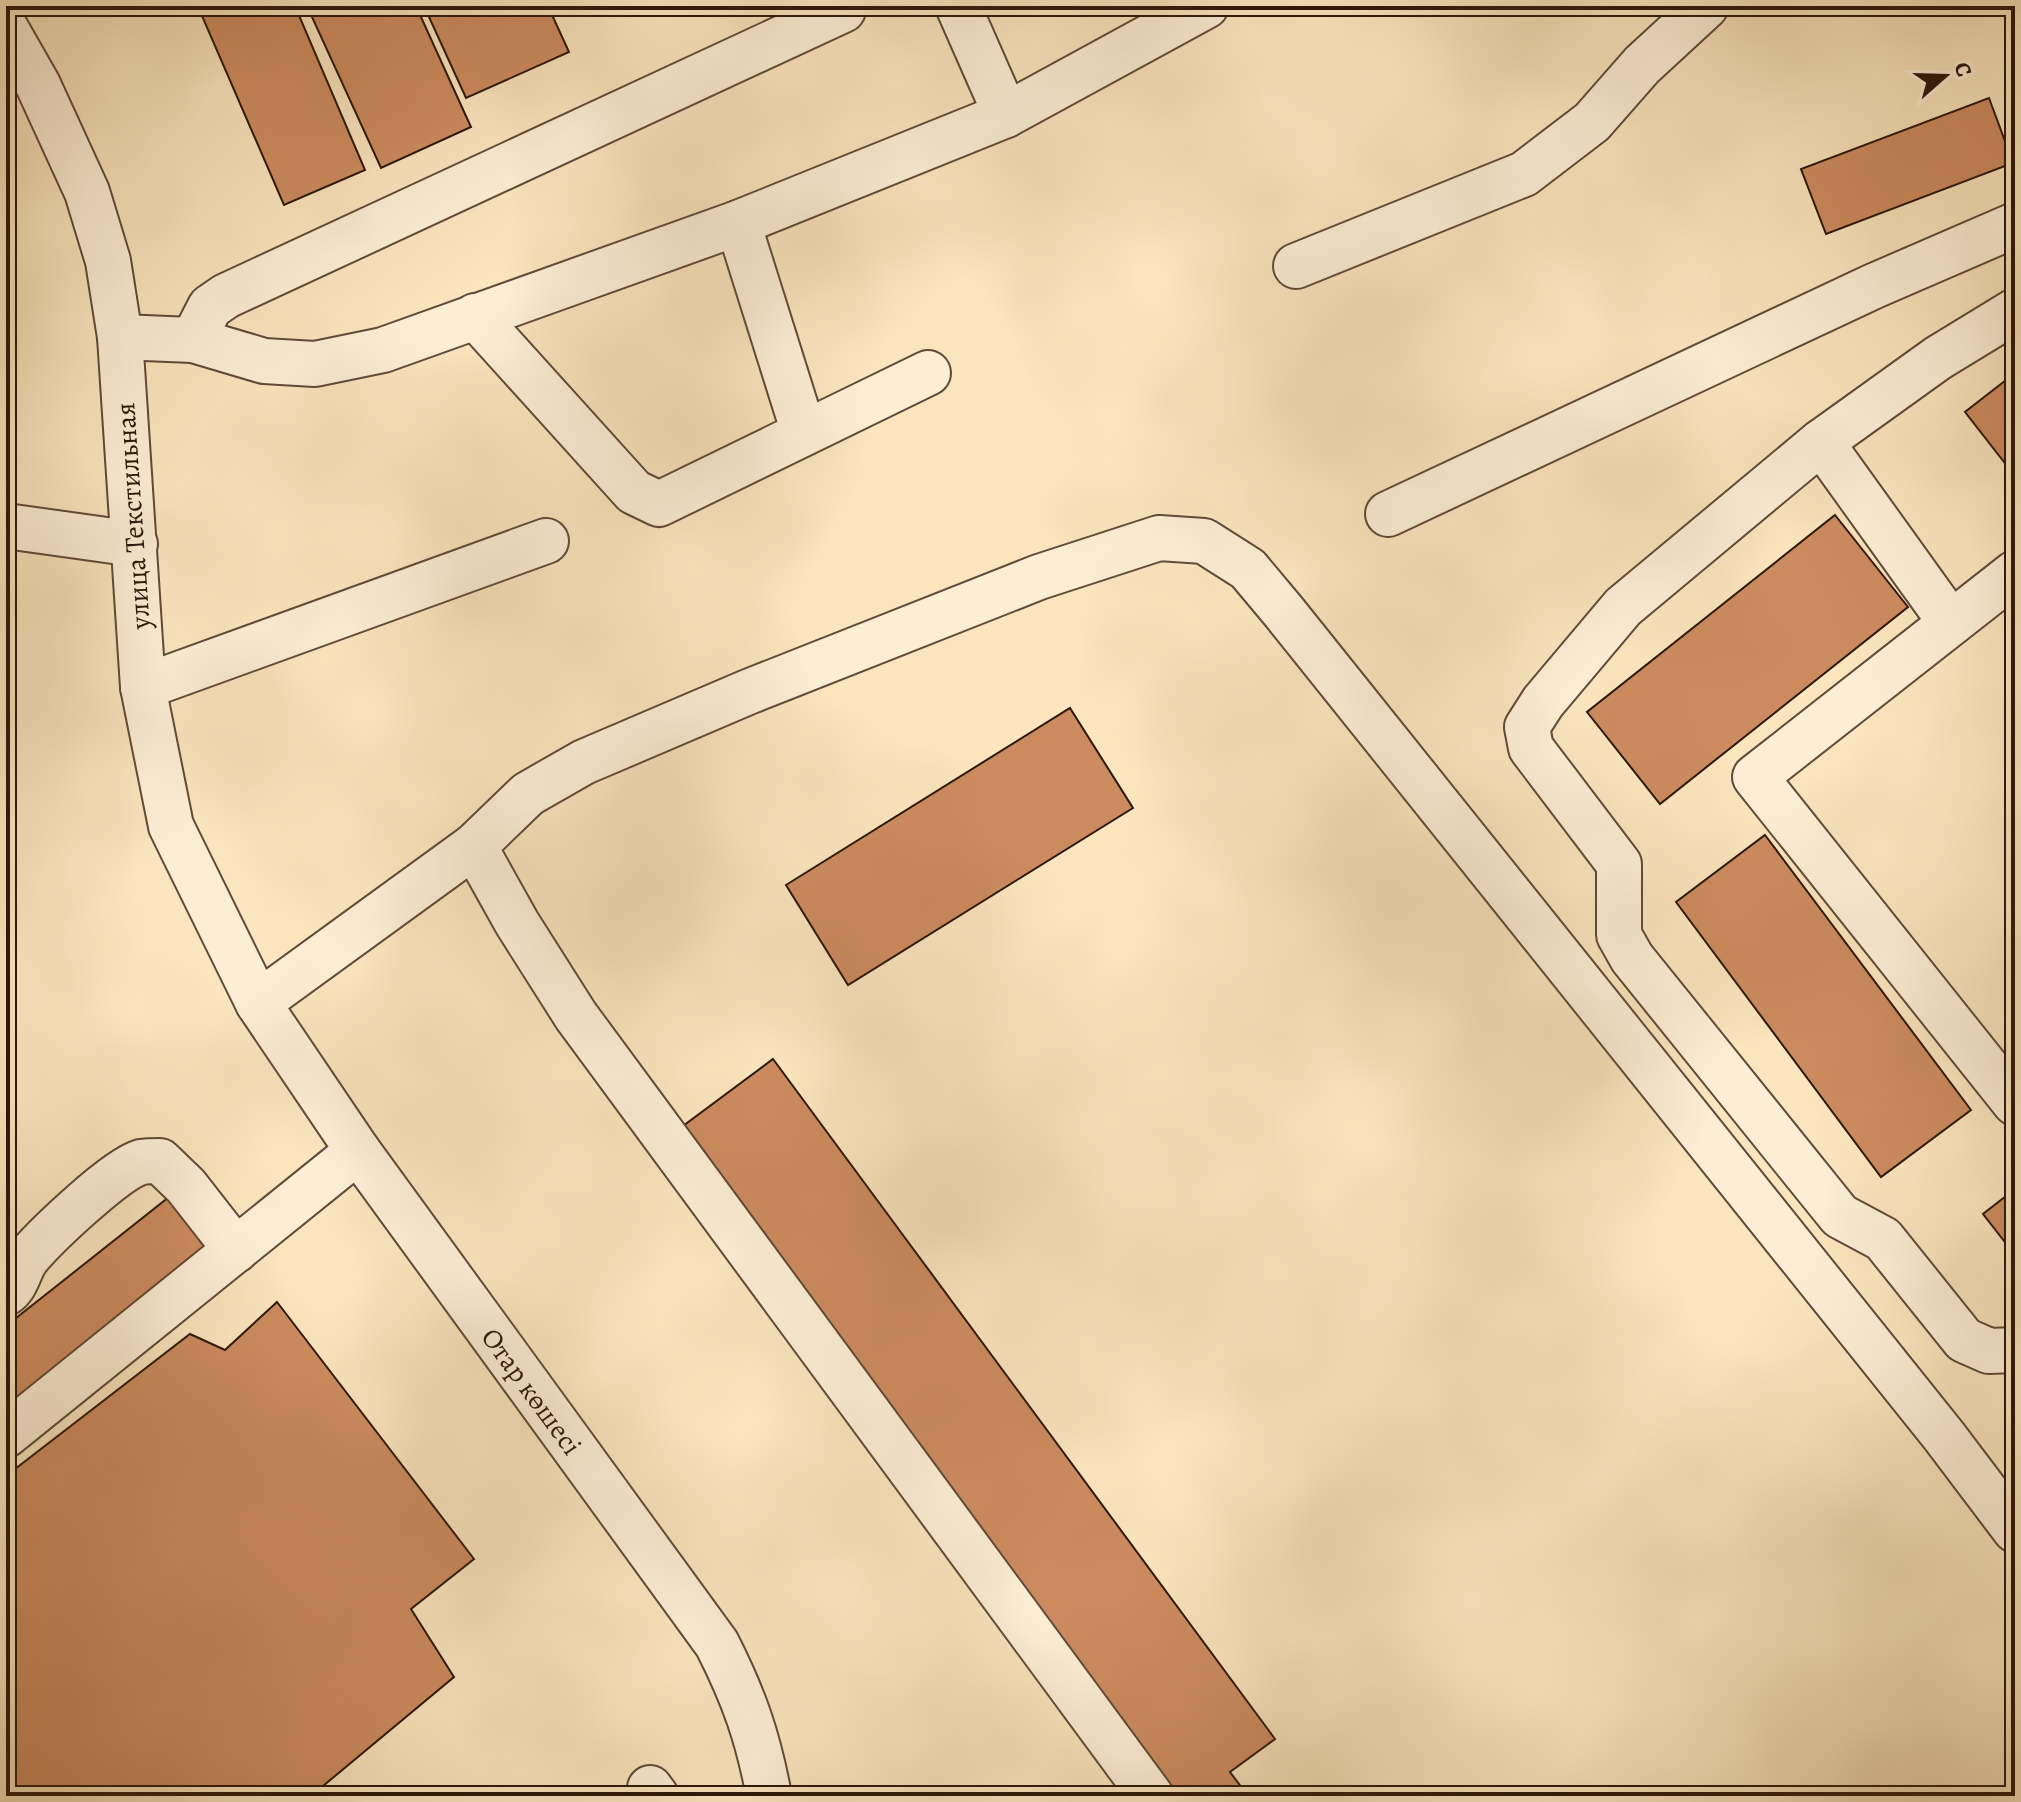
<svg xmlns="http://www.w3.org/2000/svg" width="2021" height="1802" font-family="Alegreya,serif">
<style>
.building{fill:#cc8b5f;stroke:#2c170b;stroke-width:2}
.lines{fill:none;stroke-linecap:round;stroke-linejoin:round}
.minor-casing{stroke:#604a38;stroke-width:48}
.minor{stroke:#fceed5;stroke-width:44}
.labels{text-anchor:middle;stroke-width:8;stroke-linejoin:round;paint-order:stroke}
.street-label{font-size:28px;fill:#2c170b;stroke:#fceed5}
</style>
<rect width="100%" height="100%" fill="#fae5be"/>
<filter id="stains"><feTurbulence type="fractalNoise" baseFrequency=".0025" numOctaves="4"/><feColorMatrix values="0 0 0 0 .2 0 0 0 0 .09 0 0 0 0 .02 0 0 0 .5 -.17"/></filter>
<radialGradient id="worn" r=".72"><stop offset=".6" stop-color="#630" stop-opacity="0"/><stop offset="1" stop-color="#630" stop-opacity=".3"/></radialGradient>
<g class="building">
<path d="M205,6H295L365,170L284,205L199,9Z"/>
<path d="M307,6H416L471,127L381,168Z"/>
<path d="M424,6H548L569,52L466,98Z"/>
<path d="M1091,6H1115L1095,15Z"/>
<path d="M1989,98L2013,163L1826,234L1801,169Z"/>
<path d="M2015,373V476L1965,412Z"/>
<path d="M1835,515L1908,607L1660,804L1587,712Z"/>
<path d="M1070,708L1133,808L848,985L786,885Z"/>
<path d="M1765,835L1971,1110L1881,1177L1676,902Z"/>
<path d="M773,1059L1275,1739L1230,1772L1248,1796H1178L683,1126Z"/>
<path d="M2015,1189V1255L1983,1214Z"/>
<path d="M169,1197L208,1247L6,1406V1326Z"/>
<path d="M277,1302L474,1559L411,1609L454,1677L311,1796H6V1476L190,1334L225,1350Z"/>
</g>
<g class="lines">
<g class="minor-casing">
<g id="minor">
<path d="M958,6L1006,115"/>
<path d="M6,29L38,85L87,192L108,261L120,337L143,687L171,826L258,1003L358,1151L717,1644C744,1697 758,1737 769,1796"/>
<path d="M738,223L804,433"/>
<path d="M1296,266L1524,174L1592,122L1642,65L1706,6"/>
<path d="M475,316L634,492L659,504L928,373"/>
<path d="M120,337L193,340L264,361L315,364L383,350L738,223L1006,115L1206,6"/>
<path d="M193,340L210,307L226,296L843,10"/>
<path d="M1821,442L1623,607L1543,702L1527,727L1531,748L1619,864V935L1632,958L1840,1216L1883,1239L1964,1340L1989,1351L2015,1350"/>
<path d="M1388,514L1874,286L2015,225"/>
<path d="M6,526L135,544"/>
<path d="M2015,573L1755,777L2015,1103"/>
<path d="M1951,623L1821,442L1938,358L2015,311"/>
<path d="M143,687L546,541"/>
<path d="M474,846L517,923L576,1016L1151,1796"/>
<path d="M258,1003L474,846L528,794L584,762L748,692L1039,577L1159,538L1204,541L1248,569L1284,612L1944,1436L2015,1530"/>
<path d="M6,1293C18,1285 19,1268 28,1257C48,1234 115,1170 141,1162C147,1161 154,1161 160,1161L186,1186L236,1250"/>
<path d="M6,1435L358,1151"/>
<path d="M650,1788L656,1796"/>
</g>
</g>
<use href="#minor" class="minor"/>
</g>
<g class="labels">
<g class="street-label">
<text transform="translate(132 516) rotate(-94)" y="10">улица Текстильная</text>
<text transform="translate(532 1391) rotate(54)" y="10">Отар көшесі</text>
</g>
</g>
<rect width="2021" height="1802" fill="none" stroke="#fae5be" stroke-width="32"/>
<rect x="8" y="8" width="2005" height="1786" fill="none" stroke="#2c170b" stroke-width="4"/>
<rect x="16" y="16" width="1989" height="1770" fill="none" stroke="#2c170b" stroke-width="2"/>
<g transform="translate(1945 76) rotate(70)" stroke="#fceed5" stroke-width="6" paint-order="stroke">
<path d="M0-6L14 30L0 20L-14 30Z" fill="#2c170b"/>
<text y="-12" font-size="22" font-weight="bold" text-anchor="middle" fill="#2c170b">С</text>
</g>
<rect width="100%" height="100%" filter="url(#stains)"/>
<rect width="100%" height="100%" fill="url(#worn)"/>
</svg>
